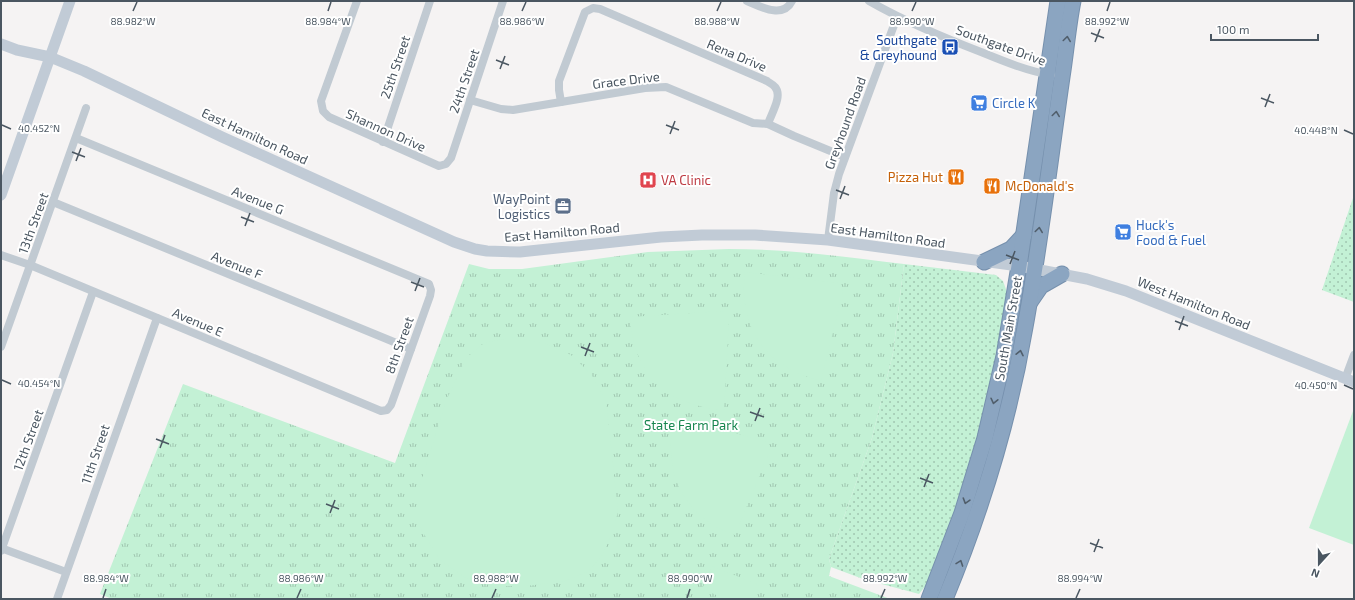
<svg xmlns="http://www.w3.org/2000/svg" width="1355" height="600" font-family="'Exo 2',sans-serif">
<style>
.grass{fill:url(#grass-dots)}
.park{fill:url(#park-tufts)}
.garden{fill:#c3f1d5}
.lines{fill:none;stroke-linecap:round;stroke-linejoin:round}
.highway-casing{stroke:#7690ad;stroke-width:17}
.street{stroke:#c1cad2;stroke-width:8}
.secondary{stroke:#c1cbd6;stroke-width:11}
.highway{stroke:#8ba5c1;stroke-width:15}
.oneway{stroke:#505e6b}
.ticks{fill:none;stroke:#4a5661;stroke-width:1.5}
.labels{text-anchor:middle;stroke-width:4;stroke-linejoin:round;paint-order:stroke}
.transit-label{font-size:13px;fill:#164399;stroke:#fff;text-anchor:end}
.street-label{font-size:13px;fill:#4a5661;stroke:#fff}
.shop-label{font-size:13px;fill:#366cbe;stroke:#fff;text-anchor:start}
.food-label{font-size:13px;fill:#c56008;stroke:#fff;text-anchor:end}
.health-label{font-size:13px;fill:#be3a42;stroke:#fff;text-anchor:start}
.service-label{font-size:13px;fill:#4e5e75;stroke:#fff;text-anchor:end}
.park-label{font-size:13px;fill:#17864f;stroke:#fff}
.ticks-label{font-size:10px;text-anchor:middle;fill:#4a5661;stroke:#fff;stroke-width:4;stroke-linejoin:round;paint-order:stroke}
</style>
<defs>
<pattern id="grass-dots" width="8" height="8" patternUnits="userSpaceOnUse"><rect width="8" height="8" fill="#c3f1d5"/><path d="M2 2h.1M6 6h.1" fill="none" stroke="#a0c6b0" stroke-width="1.8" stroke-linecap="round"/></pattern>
<pattern id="park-tufts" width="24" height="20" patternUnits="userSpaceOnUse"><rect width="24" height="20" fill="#c3f1d5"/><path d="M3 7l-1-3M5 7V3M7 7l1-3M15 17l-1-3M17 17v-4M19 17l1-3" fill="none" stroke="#a0c6b0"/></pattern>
</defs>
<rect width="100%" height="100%" fill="#f5f3f3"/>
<g class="grass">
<path d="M1354,195V302L1322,290Z"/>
<path d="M904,264L996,275L1003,281L1007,292L992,384L963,490L927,584L919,594L863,579L831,567L829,559L872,438L893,353Z"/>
</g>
<path class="park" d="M729,249C788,249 846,257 904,264L893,353L872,438L829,559L831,567L829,576L890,599H112L100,594L183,384L395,463L469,264L489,269H522L648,252Z"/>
<g class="garden">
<path d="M745,272L838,283L843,291L821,381C766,367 738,329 745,272Z"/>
<path d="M723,311L729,318L724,410C667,406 633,374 630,317Z"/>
<path d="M514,337L544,343L571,355L591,374L606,401L618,512L611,535L603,554L589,571L565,581L527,586H493L466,578L440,560L419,526V488L446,401L466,358L484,343Z"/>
<path d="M1353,411L1354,412V545L1309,528Z"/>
<path d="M675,417L765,441L770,450L735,535C727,532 719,529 713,525C674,500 664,459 675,417Z"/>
<path d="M712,566L759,585L754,599H726L702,589Z"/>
</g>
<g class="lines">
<g class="highway-casing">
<g id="highway">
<path d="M984,262L1011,249L1024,235"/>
<path d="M1030,302L1041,286L1062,274"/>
<path d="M929,599L962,513L985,438L1004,356L1019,266L1058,1"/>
<path d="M945,599C981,512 1009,421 1025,327C1040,245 1050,160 1062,77C1066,52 1068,26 1073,1"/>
</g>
</g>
<g class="street">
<path d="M357,1L321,101L323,111L329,117L439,166L446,164L451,158L503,1"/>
<path d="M747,1C761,7 783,19 792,1"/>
<path d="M869,1C904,21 942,37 981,52C1003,61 1027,71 1051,75"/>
<path d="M470,100L501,109L513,110L645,88L666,87L753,123L768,124L794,136L845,157"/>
<path d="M561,102L559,90V81L585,12L593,8L600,9L767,81C769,83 773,84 775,87C783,96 771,114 768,124"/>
<path d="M383,142L430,1"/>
<path d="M53,202L411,349"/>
<path d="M828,240L834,193L839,174L897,17"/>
<path d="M1,255L30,265L381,411L387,410L391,405L430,296L431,290L429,284L76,138"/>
<path d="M1,347L86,108"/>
<path d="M1345,379L1354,355"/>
<path d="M1,548L66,572"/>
<path d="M1,551L93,292"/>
<path d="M57,599L157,318"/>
</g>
<g class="secondary">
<path d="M1,44L17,50L50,57L84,71L222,137L454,242L475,249L487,251L520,252L661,237L702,235H755L828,240L1019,266L1087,279L1126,291L1354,382"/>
<path d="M1,195L70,1"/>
</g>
<use href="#highway" class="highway"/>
</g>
<defs><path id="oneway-chevron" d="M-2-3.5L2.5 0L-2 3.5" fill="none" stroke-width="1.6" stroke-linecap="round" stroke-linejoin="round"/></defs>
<g class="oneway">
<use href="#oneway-chevron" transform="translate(1067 39) rotate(-82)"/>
<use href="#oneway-chevron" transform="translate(1056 114) rotate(-82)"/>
<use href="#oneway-chevron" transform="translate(1039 230) rotate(-82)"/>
<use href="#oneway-chevron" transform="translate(1020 353) rotate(-78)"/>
<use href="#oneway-chevron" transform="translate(994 401) rotate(103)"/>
<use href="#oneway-chevron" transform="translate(966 501) rotate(107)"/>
<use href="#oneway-chevron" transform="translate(960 563) rotate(-70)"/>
</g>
<path class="ticks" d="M133,11L137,2M328,11L331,2M522,11L526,2M717,11L721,2M912,11L916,2M1107,11L1110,2M1091,33L1104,38M1095,42L1100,29M496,60L509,65M500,69L505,56M1261,98L1274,103M1265,107L1270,94M2,125L11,129M666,125L679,130M1344,130L1353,134M670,134L675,121M72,152L85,157M76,161L81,148M836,190L849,195M840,199L845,186M241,217L254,222M245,226L250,213M1006,255L1019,260M1010,264L1015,251M411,282L424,287M415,291L420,278M1175,321L1188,326M1179,330L1184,316M581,347L594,352M585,356L590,343M2,380L11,384M1344,385L1353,389M750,412L764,417M755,421L760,408M156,439L169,444M160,448L165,435M920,478L933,483M924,487L929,474M326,504L339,509M330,513L335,500M1090,543L1103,548M1094,552L1099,539M103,598L106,589M297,598L301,589M492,598L496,589M687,598L690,589M881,598L885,589M1076,598L1080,589"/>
<defs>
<g id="bus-square" transform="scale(0.9)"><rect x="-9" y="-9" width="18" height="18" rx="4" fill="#1a4fb4" stroke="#fff"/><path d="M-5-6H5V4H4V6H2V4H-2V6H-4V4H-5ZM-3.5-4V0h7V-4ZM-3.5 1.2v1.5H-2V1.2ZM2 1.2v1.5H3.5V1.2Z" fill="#fff"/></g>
<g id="supermarket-square" transform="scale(0.9)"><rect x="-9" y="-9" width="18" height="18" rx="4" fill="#3f7fe0" stroke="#fff"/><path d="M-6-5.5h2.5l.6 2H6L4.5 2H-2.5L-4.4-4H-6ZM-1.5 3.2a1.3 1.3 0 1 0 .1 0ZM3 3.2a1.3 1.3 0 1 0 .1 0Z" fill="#fff"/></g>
<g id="restaurant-square" transform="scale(0.9)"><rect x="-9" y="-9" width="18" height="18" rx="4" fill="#e8710a" stroke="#fff"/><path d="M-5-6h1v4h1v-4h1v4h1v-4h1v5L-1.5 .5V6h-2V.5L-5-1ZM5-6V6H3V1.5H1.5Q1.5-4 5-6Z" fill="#fff"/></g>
<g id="hospital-square" transform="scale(0.9)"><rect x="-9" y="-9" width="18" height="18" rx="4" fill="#e0444e" stroke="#fff"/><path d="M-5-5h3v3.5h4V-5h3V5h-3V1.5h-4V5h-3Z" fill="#fff"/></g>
<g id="office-square" transform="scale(0.9)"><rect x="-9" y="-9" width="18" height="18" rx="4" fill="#5c6f8a" stroke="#fff"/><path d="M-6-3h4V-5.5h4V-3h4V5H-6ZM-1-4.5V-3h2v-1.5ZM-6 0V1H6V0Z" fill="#fff"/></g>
</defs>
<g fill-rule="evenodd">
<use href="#bus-square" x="950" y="47"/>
<use href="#supermarket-square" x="979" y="103"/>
<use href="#restaurant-square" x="956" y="177"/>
<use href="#hospital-square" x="648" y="180"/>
<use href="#restaurant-square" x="992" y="186"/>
<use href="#office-square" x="563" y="206"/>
<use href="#supermarket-square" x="1123" y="232"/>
</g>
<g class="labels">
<g class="transit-label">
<text x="937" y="45">Southgate<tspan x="937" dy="15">&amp; Greyhound</tspan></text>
</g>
<g class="street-label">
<text transform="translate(1001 45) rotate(20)" y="5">Southgate Drive</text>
<text transform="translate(737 55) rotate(23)" y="5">Rena Drive</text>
<text transform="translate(395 67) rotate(-71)" y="5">25th Street</text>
<text transform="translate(626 80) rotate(-7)" y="5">Grace Drive</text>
<text transform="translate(464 81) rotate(-71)" y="5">24th Street</text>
<text transform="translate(845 123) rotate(-70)" y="5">Greyhound Road</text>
<text transform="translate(386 130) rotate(24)" y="5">Shannon Drive</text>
<text transform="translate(255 136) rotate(25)" y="5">East Hamilton Road</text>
<text transform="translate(258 200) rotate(22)" y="5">Avenue G</text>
<text transform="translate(33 223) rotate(-70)" y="5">13th Street</text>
<text transform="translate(562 232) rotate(-5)" y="5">East Hamilton Road</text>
<text transform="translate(888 235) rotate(8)" y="5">East Hamilton Road</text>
<text transform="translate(237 265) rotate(22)" y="5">Avenue F</text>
<text transform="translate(1194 303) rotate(22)" y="5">West Hamilton Road</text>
<text transform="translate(198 322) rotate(23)" y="5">Avenue E</text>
<text transform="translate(1008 328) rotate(-80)" y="5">South Main Street</text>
<text transform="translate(399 345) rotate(-70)" y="5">8th Street</text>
<text transform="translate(28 440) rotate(-70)" y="5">12th Street</text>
<text transform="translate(95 454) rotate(-71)" y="5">11th Street</text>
</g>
<g class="shop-label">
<text x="992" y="108">Circle K</text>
<text x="1136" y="230">Huck's<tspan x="1136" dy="15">Food &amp; Fuel</tspan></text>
</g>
<g class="food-label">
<text x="943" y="182">Pizza Hut</text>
<text x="1005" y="191" text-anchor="start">McDonald's</text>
</g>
<g class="health-label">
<text x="661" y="185">VA Clinic</text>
</g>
<g class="service-label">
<text x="550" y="204">WayPoint<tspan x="550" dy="15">Logistics</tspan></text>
</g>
<g class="park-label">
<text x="691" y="430">State Farm Park</text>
</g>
</g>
<g class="ticks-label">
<text x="328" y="25">88.984°W</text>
<text x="522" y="25">88.986°W</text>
<text x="717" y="25">88.988°W</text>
<text x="912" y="25">88.990°W</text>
<text x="1107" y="25">88.992°W</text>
<text x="133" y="25">88.982°W</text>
<text x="39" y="132">40.452°N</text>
<text x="1316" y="134">40.448°N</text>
<text x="39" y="387">40.454°N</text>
<text x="1316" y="389">40.450°N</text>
<text x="106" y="582">88.984°W</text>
<text x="301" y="582">88.986°W</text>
<text x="496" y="582">88.988°W</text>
<text x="690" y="582">88.990°W</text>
<text x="885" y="582">88.992°W</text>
<text x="1080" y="582">88.994°W</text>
</g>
<rect width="1355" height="600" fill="none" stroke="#4a5661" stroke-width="4"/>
<g transform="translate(1319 564) rotate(201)" stroke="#ffffff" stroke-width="3" paint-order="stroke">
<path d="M0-3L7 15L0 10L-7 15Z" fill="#4a5661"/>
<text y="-6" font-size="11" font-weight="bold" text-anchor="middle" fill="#4a5661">N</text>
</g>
<path d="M1211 34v6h107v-6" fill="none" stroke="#4a5661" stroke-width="2"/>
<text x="1217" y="34" font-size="12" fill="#4a5661" stroke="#ffffff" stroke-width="3" paint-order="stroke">100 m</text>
</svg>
